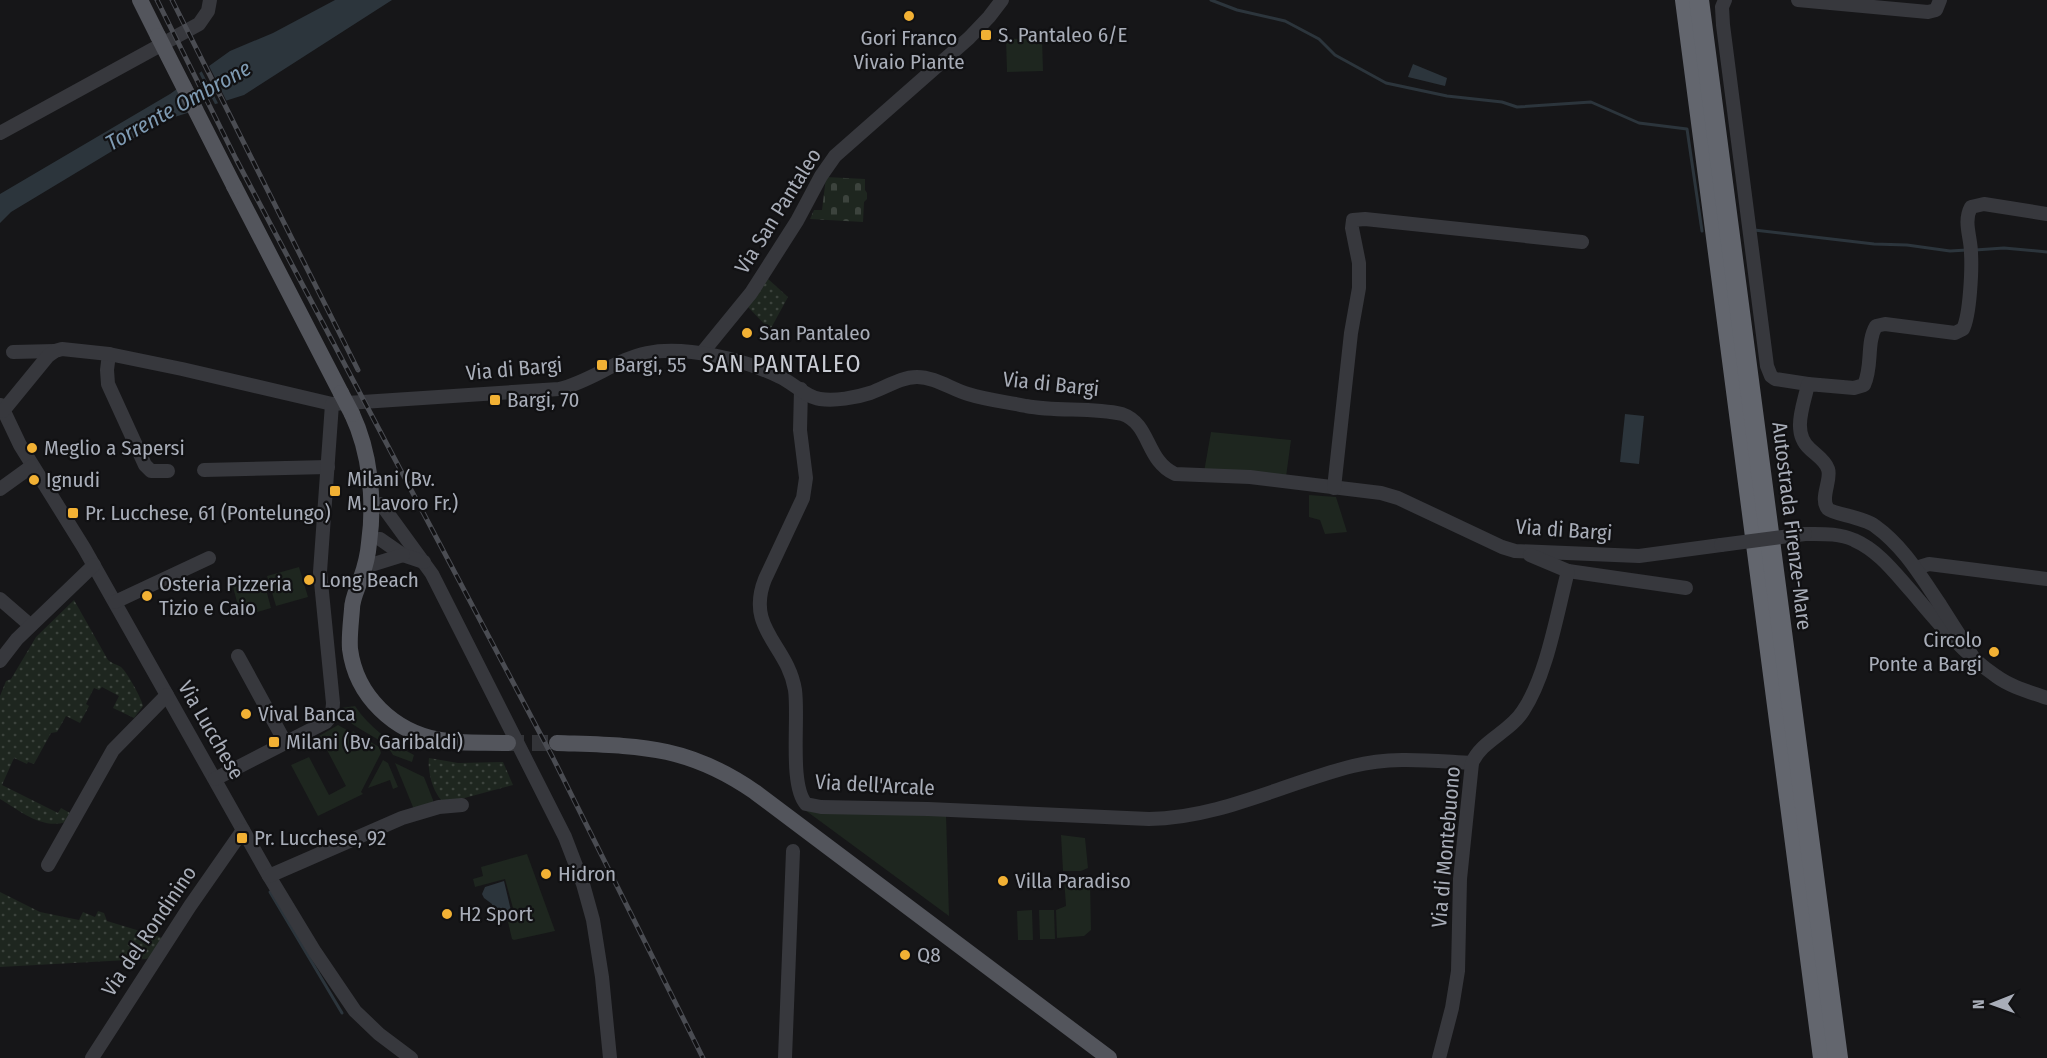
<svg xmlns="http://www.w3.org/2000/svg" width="2047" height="1058" font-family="'Fira Sans Condensed',sans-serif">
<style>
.grass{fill:#1e261f}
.cemetery{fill:url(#cemetery-stones)}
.park{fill:url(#park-dots)}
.water{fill:#2c353c}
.pier{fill:#161618}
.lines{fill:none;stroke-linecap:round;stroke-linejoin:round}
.stream{stroke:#2c353c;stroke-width:3}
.major-tunnel{stroke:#333438;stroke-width:16;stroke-dasharray:16 8;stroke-linecap:butt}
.minor{stroke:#37383d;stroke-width:14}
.major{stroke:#53555c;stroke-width:16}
.highway{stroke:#63666e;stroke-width:20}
.rail-casing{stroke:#4a4c52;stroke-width:5}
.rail{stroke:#111113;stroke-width:3;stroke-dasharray:9;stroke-linecap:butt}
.minor-bridge{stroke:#37383d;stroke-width:14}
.major-bridge{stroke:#53555c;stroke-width:16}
.poi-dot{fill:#f2b134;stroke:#111113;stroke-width:2}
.labels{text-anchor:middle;stroke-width:4.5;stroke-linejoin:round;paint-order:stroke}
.poi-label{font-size:21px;fill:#a8adb8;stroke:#111113;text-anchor:start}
.street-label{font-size:21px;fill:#a8adb8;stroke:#111113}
.water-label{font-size:22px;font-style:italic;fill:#7f9bb3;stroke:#111113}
.quarter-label{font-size:24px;letter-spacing:1.5px;fill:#c9ccd4;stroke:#111113}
</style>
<defs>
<pattern id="cemetery-stones" width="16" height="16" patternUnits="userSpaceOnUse" patternTransform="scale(1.5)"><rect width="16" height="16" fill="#1e261f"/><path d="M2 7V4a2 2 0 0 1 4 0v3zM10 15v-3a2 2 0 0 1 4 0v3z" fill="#3c433d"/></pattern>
<pattern id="park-dots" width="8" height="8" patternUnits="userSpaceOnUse" patternTransform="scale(1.5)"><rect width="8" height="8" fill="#1e261f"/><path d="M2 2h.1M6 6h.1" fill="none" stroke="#3c433d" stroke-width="1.8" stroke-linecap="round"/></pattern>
</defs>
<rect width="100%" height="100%" fill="#161618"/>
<g class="grass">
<path d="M1042,38L1043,71L1007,72L1006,39Z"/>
<path d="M1211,432L1291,440L1286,477L1204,472Z"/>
<path d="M1309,495L1336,497L1347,532L1325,534L1320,520L1309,517Z"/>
<path d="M299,567L308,597L276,606L267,576Z"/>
<path d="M263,578L271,608L241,617L233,587Z"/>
<path d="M355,706C369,727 392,744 414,755L412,762L393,755C383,734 344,729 341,708Z"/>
<path d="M338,725L352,733L353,731L379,747L381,753L361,792L363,794L318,816L291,765L309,757L329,795L346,786L326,748L318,751L312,740Z"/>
<path d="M383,760L388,763L398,787L393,789L390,780L368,788Z"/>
<path d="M395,763L424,777L433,800V804L415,812Z"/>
<path d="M805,810L946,814L949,916Z"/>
<path d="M1061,835L1085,838L1088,868L1081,871H1063Z"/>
<path d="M527,854L555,931L514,940L512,939L508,922L516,919L505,879L475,887L473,879L483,876L481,867Z"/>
<path d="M1087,877L1090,881L1091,930L1084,936L1057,938L1056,910L1066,906L1064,878Z"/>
<path d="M1032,910L1033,940H1018L1017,911Z"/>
<path d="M1039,910H1054L1055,939H1040Z"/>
</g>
<path class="cemetery" d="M826,177L865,179V190L867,193V199L864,202L863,222L810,219L814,210H822Z"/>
<g class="park">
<path d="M767,278L788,297L770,330L748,307Z"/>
<path d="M74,600L108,660C113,664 116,664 121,667C127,672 142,699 143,706L134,718L113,708L119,696L102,687L99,690L94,688L86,704L89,706L80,723L66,716L57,732L51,733L34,764L28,762L27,764L14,758L2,785L58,813L61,808L70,813L66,822C42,830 19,810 0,799V696L6,681L11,679L36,637Z"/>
<path d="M429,758L458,763L503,762L513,785L446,803C434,798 427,771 429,758Z"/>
<path d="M0,892L40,912L79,920L83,912L95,917L98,911L104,913L107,921L163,938L149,958L146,959L0,967Z"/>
</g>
<g class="water">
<path d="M335,0H392L244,95L162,121L11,212L0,223V194L170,94L230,51L273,33Z"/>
<path d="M1413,64L1447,78L1445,86L1408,77Z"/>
<path d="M1625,414L1644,416L1639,464L1620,462Z"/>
<path d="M504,881L513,919L500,922L493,917L492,904L484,898L482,894L485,887Z"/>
</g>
<g class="pier">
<path d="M208,64L228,104L220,107L201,70Z"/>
<path d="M198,71L217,108L205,111L188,78Z"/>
</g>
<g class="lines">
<g class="stream">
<path d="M1211,0L1237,10L1285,21L1319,39L1335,55L1386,83L1447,96L1502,102L1517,107L1591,102L1639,123L1687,129L1702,231"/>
<path d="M1754,230L1874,244L1907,245L1950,251L1967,250"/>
<path d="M1975,250L2004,248L2047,252"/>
<path d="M270,892L342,1013"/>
</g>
<path class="major-tunnel" d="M508,743H557"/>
<g class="minor">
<path d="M1725,0L1722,7L1723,25L1767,366L1771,376L1775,379L1808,384"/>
<path d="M1798,0L1928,12L1936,10L1940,0"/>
<path d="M0,133L199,24L208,11L210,0"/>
<path d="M13,352L55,351"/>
<path d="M702,353L751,293L797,221L821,176L835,156L969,38L989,17L1002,0"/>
<path d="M109,354L107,370L108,384L145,465L151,471H168"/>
<path d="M801,389L800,430L806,478L803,498L765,579C745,629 788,645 795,690C799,718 789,785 806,804L821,807L928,809L1149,819C1220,818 1285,783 1353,766C1392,756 1432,761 1472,763"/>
<path d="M1,405L20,445L84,548L269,876L315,952L355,1011L379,1034L411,1058"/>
<path d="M3,411L48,356L55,351L62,349L109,354L182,369L332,404L559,389C590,382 617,359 647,353C685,345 746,360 780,377C793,383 806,397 820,399C835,401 855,398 870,393C885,388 900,377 917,377C935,377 951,389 968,394C987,400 1007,402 1026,406C1058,412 1090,407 1122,414C1151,424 1145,460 1175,474L1250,477L1381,493L1398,498L1502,547L1515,551L1639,556L1721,545"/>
<path d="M204,470L328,467"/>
<path d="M1334,488L1351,333L1359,288V263L1352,228L1353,220L1365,219L1582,242"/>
<path d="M0,489L32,466"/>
<path d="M381,504L432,574L565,837L583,884L593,920L602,977L610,1058"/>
<path d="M1805,534C1822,534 1839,533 1854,540C1879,551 1895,573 1912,592C1937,622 1964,654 1996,676C2011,687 2030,692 2047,698"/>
<path d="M380,539L403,555L424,562"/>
<path d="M374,564L403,555"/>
<path d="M1916,568L1929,564L2047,579"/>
<path d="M1568,571L1686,588"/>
<path d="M0,599L30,625"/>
<path d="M115,602L209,558"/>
<path d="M238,656L285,742"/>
<path d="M1973,657C1962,638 1950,621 1939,603C1920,575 1903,546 1875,526C1863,517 1833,514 1828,509C1819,499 1832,480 1828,469C1825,460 1816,455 1810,449C1791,432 1804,405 1808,384L1854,388L1864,385C1873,366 1866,343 1876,326L1885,324L1955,333L1963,329C1970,315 1972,270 1971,253C1971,237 1963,222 1971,207L1984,204L2047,214"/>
<path d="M0,661L17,639L94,565"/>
<path d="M215,779L326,722L332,715L333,703L320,572L332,404"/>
<path d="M48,865L113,750L167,695"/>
<path d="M269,876L402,818L439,807L462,805"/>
<path d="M92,1058L190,906L243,830"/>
<path d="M785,1058L793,851"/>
<path d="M1439,1058L1452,1008L1458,971L1460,879L1472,763C1481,741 1510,732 1523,711C1547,675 1557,613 1568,571L1530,555"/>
</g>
<g class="major">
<path d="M140,0L158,36"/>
<path d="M234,186L341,393"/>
<path d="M352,414C370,452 375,501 369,543C368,555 365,567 361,578C358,588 352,598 352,609C351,622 349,636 350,649C356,696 394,732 440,740C462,744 485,742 508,743"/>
<path d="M557,743C637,746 686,744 755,792L1109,1058"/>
</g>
<g class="highway">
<path d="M1685,0L1823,1058"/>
<path d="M1699,0L1838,1058"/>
</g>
<g class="rail-casing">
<g id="rail">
<path d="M157,0L236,159L553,758L703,1058"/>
<path d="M172,0L358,370"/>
</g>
</g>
<use href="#rail" class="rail"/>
<path class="minor-bridge" d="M1721,545L1805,534"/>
<g class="major-bridge">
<path d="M158,36L234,186"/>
<path d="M341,393L352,414"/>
</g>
</g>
<g class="poi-dot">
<circle cx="909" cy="16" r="6"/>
<rect x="980" y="29" width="12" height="12" rx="3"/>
<circle cx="747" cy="333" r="6"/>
<rect x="596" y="359" width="12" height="12" rx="3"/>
<rect x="489" y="394" width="12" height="12" rx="3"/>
<circle cx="32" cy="448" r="6"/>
<circle cx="34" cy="480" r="6"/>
<rect x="329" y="485" width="12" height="12" rx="3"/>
<rect x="67" y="507" width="12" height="12" rx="3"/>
<circle cx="309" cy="580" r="6"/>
<circle cx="147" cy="596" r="6"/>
<circle cx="1994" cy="652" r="6"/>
<circle cx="246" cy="714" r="6"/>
<rect x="268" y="736" width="12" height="12" rx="3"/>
<rect x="236" y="832" width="12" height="12" rx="3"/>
<circle cx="546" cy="874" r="6"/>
<circle cx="1003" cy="881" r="6"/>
<circle cx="447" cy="914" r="6"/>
<circle cx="905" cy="955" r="6"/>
</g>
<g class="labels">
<g class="poi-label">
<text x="998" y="42">S. Pantaleo 6/E</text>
<text x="909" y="45" text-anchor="middle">Gori Franco<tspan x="909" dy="24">Vivaio Piante</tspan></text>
<text x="759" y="340">San Pantaleo</text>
<text x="614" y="372">Bargi, 55</text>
<text x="507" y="407">Bargi, 70</text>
<text x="44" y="455">Meglio a Sapersi</text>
<text x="347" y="486">Milani (Bv.<tspan x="347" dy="24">M. Lavoro Fr.)</tspan></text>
<text x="46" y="487">Ignudi</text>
<text x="85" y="520">Pr. Lucchese, 61 (Pontelungo)</text>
<text x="321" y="587">Long Beach</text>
<text x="159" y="591">Osteria Pizzeria<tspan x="159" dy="24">Tizio e Caio</tspan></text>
<text x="1982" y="647" text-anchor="end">Circolo<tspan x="1982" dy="24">Ponte a Bargi</tspan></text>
<text x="258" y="721">Vival Banca</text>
<text x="286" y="749">Milani (Bv. Garibaldi)</text>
<text x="254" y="845">Pr. Lucchese, 92</text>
<text x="558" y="881">Hidron</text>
<text x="1015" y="888">Villa Paradiso</text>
<text x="459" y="921">H2 Sport</text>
<text x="917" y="962">Q8</text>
</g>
<g class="street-label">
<text transform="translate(778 211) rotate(-58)" y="7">Via San Pantaleo</text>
<text transform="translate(514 369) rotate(-5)" y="7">Via di Bargi</text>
<text transform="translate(1051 384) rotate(6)" y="7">Via di Bargi</text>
<text transform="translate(1792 526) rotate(83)" y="7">Autostrada Firenze-Mare</text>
<text transform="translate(1564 530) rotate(4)" y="7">Via di Bargi</text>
<text transform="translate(211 730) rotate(60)" y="7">Via Lucchese</text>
<text transform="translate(875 785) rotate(3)" y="7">Via dell'Arcale</text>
<text transform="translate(1446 847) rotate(-85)" y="7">Via di Montebuono</text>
<text transform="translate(149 931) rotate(-56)" y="7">Via del Rondinino</text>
</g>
<g class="water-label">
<text transform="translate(178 105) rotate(-29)" y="8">Torrente Ombrone</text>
</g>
<g class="quarter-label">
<text x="782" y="372">SAN PANTALEO</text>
</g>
</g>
<g transform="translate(1993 1004) rotate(269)" stroke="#111113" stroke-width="4.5" paint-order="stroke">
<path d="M0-4.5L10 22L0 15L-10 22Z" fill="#a8adb8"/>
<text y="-9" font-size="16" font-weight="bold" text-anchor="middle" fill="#a8adb8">N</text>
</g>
</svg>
